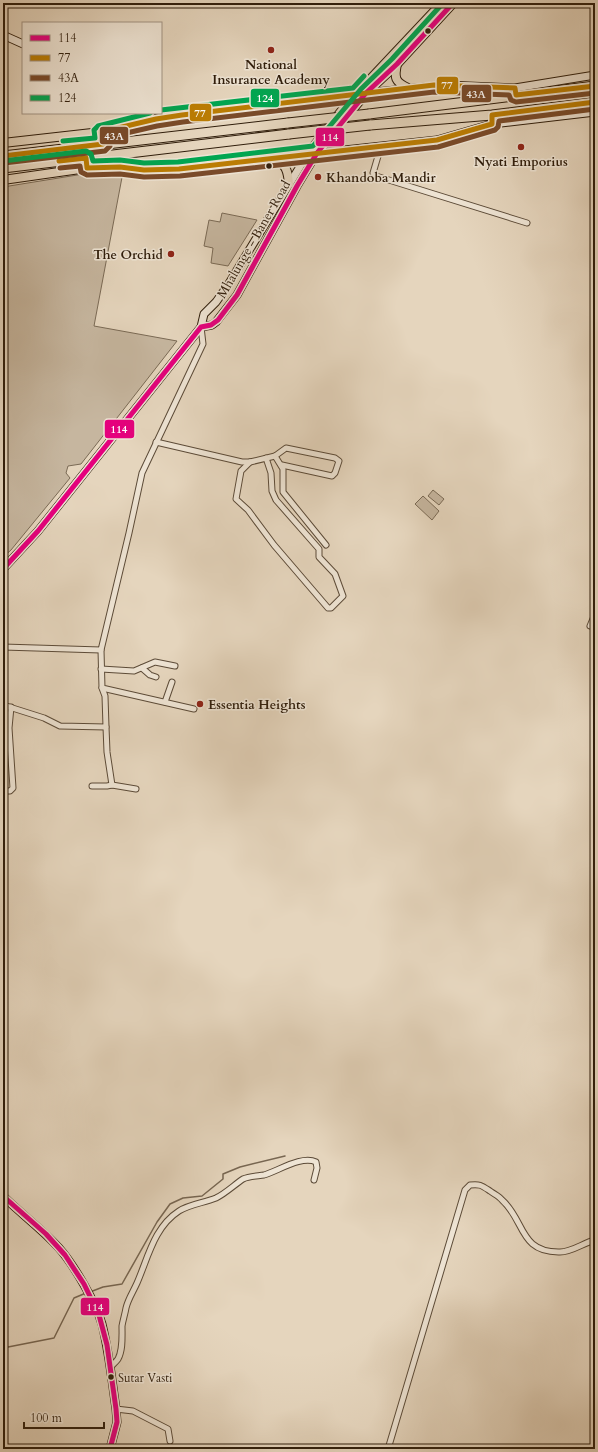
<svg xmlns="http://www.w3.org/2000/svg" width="598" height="1452" font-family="Cardo,serif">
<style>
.grass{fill:#c6b69f;stroke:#7a6a55}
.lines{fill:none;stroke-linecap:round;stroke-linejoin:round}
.stream{stroke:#776651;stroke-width:1.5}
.street-casing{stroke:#5c4b38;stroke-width:7}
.secondary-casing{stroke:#2f1d0b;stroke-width:9}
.primary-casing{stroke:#2f1d0b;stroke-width:10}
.highway-casing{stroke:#2f1d0b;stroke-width:11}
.street{stroke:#eee4d4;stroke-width:5}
.secondary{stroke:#eee4d4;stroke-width:7}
.primary{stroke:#e5d5bd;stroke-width:8}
.highway{stroke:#e5d5bd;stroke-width:9}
.highway-bridge-casing{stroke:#2f1d0b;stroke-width:11;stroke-linecap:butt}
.highway-bridge{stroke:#e5d5bd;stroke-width:9}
.bus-1-casing{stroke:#eee4d4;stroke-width:8}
.bus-2-casing{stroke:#eee4d4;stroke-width:8}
.bus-3-casing{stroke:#eee4d4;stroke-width:8}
.bus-4-casing{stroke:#eee4d4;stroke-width:8}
.bus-1{stroke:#e5007d;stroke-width:5}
.bus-2{stroke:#bb7d03;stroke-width:5}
.bus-3{stroke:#7a4b2a;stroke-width:5}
.bus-4{stroke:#00a651;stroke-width:5}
.bus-dot{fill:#2f1d0b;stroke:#eee4d4;stroke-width:1.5}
.poi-dot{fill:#8f2418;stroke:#eee4d4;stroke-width:1.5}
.labels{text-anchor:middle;stroke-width:3;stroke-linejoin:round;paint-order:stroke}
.bus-label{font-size:12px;fill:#2f1d0b;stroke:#eee4d4;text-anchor:start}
.poi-label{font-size:13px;font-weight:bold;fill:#2f1d0b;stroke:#eee4d4}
.street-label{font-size:13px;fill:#2f1d0b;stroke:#eee4d4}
.line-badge{stroke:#eee4d4;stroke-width:1.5}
.badge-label{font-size:11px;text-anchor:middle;font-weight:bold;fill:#fff}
</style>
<rect width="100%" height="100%" fill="#e5d5bd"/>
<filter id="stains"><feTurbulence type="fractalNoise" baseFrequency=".005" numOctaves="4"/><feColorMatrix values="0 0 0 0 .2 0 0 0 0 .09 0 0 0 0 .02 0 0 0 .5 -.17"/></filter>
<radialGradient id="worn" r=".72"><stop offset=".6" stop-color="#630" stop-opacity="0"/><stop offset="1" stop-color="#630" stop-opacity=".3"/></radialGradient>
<g class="grass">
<path d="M102,171L123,172L94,326L177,341L81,464L68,466L66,473L70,478L11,550L3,557V187Z"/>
<path d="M222,213L257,220L228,266L211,263L213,248L204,246L209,220L220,222Z"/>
<path d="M433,490L444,499L439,505L428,496Z"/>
<path d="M423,496L439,511L432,520L415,504Z"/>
</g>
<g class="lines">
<g class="stream">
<path d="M90,1292L103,1287L122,1284L157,1222L170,1204L183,1198L202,1196L223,1179V1174L240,1167L285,1156"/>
<path d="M3,1348L54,1338L74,1298L86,1293"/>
</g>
<g class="street-casing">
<g id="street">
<path d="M381,146L373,173L376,176L527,223"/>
<path d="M156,442L242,462H250L275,456L286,448L335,458L339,461L335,473L332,476L282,465"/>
<path d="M275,456L283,469V492L326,545"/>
<path d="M250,462L241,471L236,499L248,510L274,545L328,608H331L343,596L335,574L319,557V549L276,500L272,491L271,473L266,458"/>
<path d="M590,626L595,614"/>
<path d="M3,647L101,650L129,533L142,473L203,344L201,327"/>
<path d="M101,650L102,688L194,709"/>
<path d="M142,668L150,675L156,677"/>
<path d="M101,669L134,671L155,662L175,666"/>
<path d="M165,702L172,682"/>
<path d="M3,705L44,718L60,726L106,727L105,696L102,688"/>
<path d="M112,785L136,789"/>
<path d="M92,786H107L112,785L107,752L106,727"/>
<path d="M3,791H10L13,788L9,728L11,707"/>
<path d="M110,1368C112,1365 116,1362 118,1359C123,1350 122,1337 122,1326C123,1320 125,1314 126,1308C128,1299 133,1292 137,1283C148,1258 154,1227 179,1211C190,1204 204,1203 216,1198C226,1193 234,1185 243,1179C249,1176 258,1176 264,1175C278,1171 302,1155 316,1162L317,1168L314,1180"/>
<path d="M116,1409L133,1411L168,1429L170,1441"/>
<path d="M29,1448L41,1449"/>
<path d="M388,1449L465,1190L470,1185C480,1184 481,1185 490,1191C494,1194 499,1196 502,1200C525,1220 519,1253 560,1252C572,1252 583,1243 595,1240"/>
</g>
</g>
<g class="secondary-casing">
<g id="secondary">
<path d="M3,35L23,44"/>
<path d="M366,93L446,85L515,88L595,75"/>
<path d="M201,327L212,325L216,322L237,295L297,186L317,153L437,140L492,124L595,112"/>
<path d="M3,569L38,531L201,327L204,314L216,302L228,285L307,155"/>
<path d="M3,1196C21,1214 42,1229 59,1248C74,1265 96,1303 102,1324C109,1352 112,1381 116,1409L117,1422L110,1449"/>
</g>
</g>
<g class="primary-casing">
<g id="primary">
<path d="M397,64C394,78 395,82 408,88"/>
<path d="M3,143L101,132L168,116L366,93"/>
<path d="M307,155L346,105L442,3"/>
<path d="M274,158C286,164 288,171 289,184"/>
<path d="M3,180L87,168L120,167L144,170L179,169L317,153L366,93L397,64L453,3"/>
</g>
</g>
<g class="highway-casing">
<g id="highway">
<path d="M369,114L595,86"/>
<path d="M370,125L492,115L595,102"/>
<path d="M3,156L288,123"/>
<path d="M86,158L87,168"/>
<path d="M3,168L289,134"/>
</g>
</g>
<use href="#street" class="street"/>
<use href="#secondary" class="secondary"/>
<use href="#primary" class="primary"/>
<use href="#highway" class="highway"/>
<g class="highway-bridge-casing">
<g id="highway-bridge">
<path d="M288,123L369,114"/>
<path d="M289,134L370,125"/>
</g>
</g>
<use href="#highway-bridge" class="highway-bridge"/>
<g class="bus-1-casing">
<g id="bus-1">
<path d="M3,569L38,531L201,327L211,325L218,320L237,295L297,186L317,153L366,93L397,64L453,3"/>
<path d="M3,1196L46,1234L65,1255L84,1284L99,1315L107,1345L116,1409L117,1422L110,1449"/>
</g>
</g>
<g class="bus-2-casing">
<g id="bus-2">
<path d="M3,156L103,144L101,132L156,119L182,115L434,85L515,88L516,95L595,86"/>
<path d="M59,161L86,158L87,168L120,167L144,170L179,169L437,140L492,124V115L595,102"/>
</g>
</g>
<g class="bus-3-casing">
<g id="bus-3">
<path d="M4,163L105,151L110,146L109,137L157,126L183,122L434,92L509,95L511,100L516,102L595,93"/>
<path d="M60,168L80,166L81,172L87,175L120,174L144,177L180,176L438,147L495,130L498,127L499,121L595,109"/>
</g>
</g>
<g class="bus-4-casing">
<g id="bus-4">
<path d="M161,110L353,88L364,76"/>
<path d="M63,141L95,138L94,130L98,126L150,113"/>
<path d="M3,161L86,151L91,154L93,161L120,160L144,163L178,162L313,146L361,89L392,59L443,3"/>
</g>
</g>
<use href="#bus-1" class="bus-1"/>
<use href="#bus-2" class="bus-2"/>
<use href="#bus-3" class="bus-3"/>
<use href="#bus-4" class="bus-4"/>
</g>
<g class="bus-dot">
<circle cx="428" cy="31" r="3.5"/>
<circle cx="269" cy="166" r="3.5"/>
<circle cx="111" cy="1377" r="3.5"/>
</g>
<g class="poi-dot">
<circle cx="271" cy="50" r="4"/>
<circle cx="521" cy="147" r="4"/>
<circle cx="318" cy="177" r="4"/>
<circle cx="171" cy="254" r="4"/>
<circle cx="200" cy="704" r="4"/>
</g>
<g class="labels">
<g class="bus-label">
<text x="118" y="1382">Sutar Vasti</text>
</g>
<g class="poi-label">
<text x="271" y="69">National<tspan x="271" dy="15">Insurance Academy</tspan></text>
<text x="521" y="166">Nyati Emporius</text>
<text x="326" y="182" text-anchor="start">Khandoba Mandir</text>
<text x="163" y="259" text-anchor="end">The Orchid</text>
<text x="208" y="709" text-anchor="start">Essentia Heights</text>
</g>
<g class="street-label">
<text transform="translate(253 239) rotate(-60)" y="5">Mhalunge - Baner Road</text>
</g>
</g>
<g class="line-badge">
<rect x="436" y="76" width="23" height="19" rx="4" fill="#bb7d03"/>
<rect x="461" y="84" width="31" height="19" rx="4" fill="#7a4b2a"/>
<rect x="250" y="88" width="30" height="20" rx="4" fill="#00a651"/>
<rect x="189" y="103" width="23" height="19" rx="4" fill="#bb7d03"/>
<rect x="99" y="126" width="30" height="19" rx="4" fill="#7a4b2a"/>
<rect x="315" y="127" width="30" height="20" rx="4" fill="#e5007d"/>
<rect x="104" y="419" width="31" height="20" rx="4" fill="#e5007d"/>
<rect x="80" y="1297" width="30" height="19" rx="4" fill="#e5007d"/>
</g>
<g class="badge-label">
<text x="447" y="89">77</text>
<text x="476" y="98">43A</text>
<text x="265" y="102">124</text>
<text x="200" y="117">77</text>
<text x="114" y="140">43A</text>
<text x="330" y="141">114</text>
<text x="119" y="433">114</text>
<text x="95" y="1311">114</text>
</g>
<rect width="598" height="1452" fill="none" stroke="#e5d5bd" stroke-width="16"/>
<rect x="4" y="4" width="590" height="1444" fill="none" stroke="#2f1d0b" stroke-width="2"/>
<rect x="8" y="8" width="582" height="1436" fill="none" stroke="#2f1d0b"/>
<rect x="22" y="22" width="140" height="92" fill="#eee4d4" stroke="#a29484"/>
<rect x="30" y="35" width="20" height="6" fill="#e5007d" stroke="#a29484"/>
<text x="58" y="42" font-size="12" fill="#2f1d0b">114</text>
<rect x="30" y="55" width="20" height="6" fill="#bb7d03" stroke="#a29484"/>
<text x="58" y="62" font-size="12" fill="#2f1d0b">77</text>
<rect x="30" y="75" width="20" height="6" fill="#7a4b2a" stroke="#a29484"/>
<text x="58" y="82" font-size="12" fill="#2f1d0b">43A</text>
<rect x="30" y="95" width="20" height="6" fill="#00a651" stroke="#a29484"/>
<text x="58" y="102" font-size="12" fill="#2f1d0b">124</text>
<path d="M24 1422v6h80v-6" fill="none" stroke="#2f1d0b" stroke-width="2"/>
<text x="30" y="1422" font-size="12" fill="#2f1d0b" stroke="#eee4d4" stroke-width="3" paint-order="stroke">100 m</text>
<rect width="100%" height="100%" filter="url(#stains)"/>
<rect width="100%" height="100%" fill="url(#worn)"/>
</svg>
